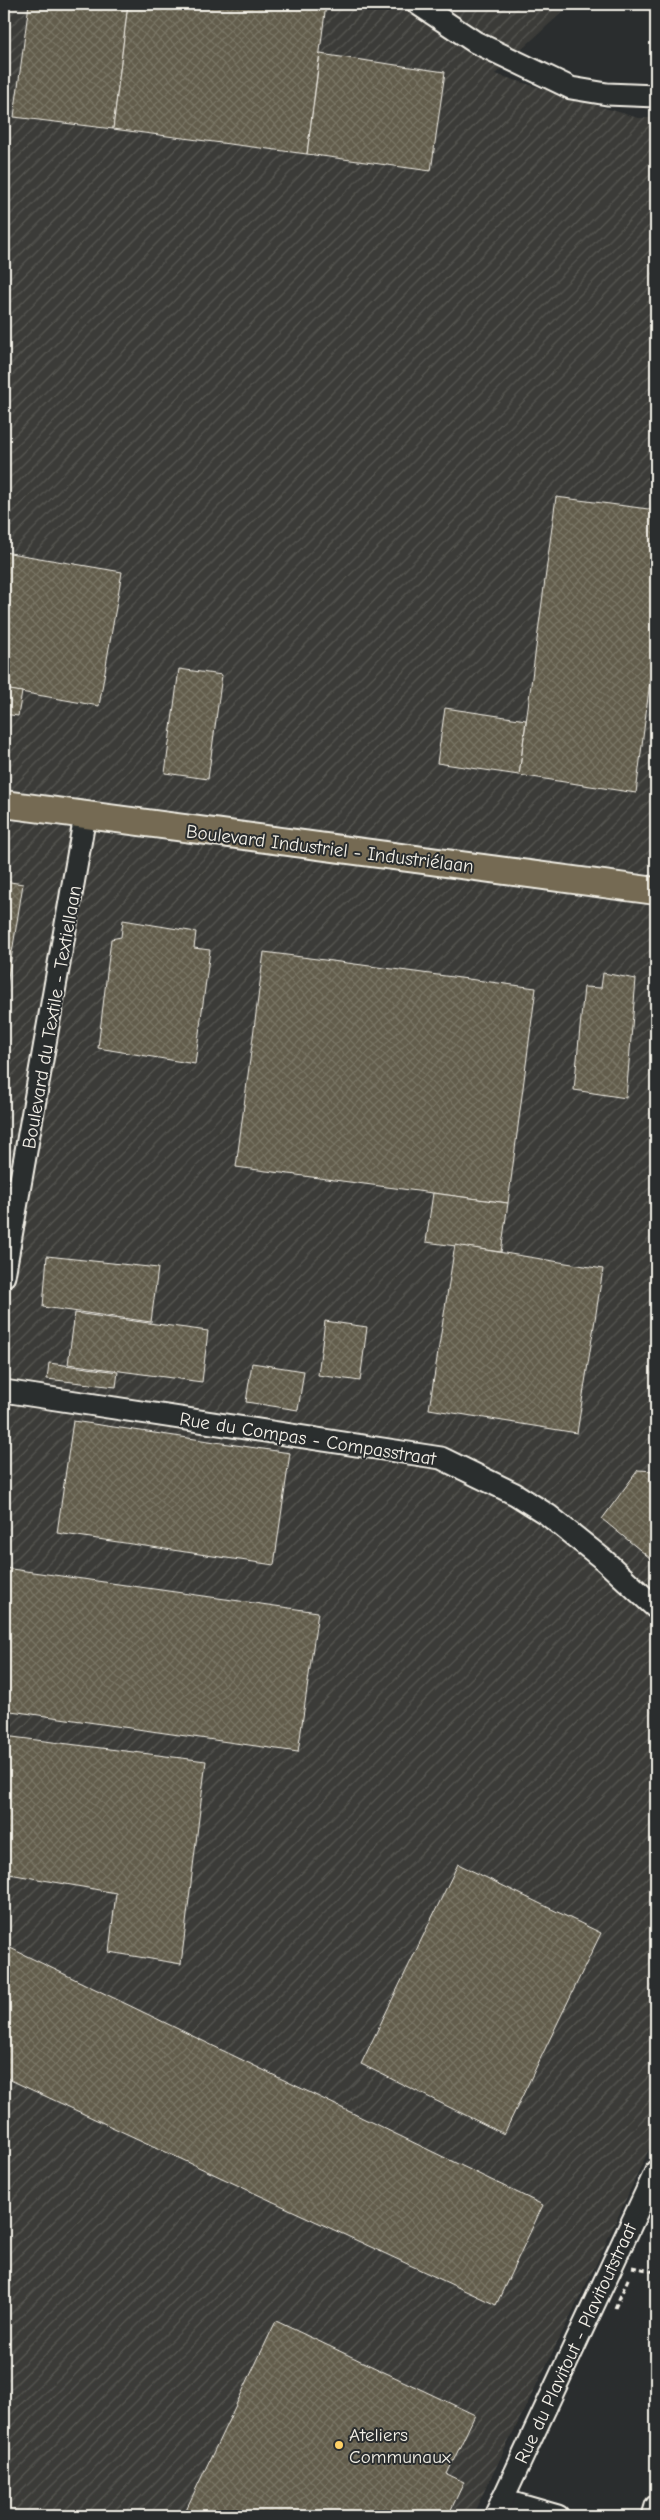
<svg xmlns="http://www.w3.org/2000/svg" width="660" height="2520" font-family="'Comic Neue',sans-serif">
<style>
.industrial{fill:url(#industrial-furrows)}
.building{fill:url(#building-cross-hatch);stroke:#f4f1e8}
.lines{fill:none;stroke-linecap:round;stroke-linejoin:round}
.minor-casing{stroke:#f4f1e8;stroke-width:25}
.major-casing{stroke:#f4f1e8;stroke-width:30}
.path{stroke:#f4f1e8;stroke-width:3;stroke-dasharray:5 4;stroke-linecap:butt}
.minor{stroke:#2a2d2e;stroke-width:21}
.major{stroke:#746b52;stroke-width:26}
.poi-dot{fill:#ffd166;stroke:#2a2d2e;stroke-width:2}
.labels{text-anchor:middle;stroke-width:4;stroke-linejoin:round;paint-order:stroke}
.street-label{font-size:19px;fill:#f4f1e8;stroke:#2a2d2e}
.poi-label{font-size:19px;fill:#f4f1e8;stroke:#2a2d2e;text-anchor:start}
</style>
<defs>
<pattern id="industrial-furrows" width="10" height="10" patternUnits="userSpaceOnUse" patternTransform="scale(1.25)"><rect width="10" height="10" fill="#3b3b37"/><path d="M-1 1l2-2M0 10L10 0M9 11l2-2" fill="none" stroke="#585854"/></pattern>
<pattern id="building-cross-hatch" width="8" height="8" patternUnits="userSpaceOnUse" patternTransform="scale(1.25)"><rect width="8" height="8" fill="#625c4b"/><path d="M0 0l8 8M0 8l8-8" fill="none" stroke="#797465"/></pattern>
</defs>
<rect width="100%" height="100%" fill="#2a2d2e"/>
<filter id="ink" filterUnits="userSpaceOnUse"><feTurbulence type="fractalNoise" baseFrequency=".02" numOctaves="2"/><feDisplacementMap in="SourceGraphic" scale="10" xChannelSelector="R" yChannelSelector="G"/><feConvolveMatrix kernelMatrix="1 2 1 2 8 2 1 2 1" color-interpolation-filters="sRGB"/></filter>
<g filter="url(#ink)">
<path class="industrial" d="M4,4H571L495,74L638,118H656V2134L597,2262L472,2516H4Z"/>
<g class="building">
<path d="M29,4H128L113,129L14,117Z"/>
<path d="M128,4H326L307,154L113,129Z"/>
<path d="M320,54L445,72L431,171L307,154Z"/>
<path d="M556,497L656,510V633L636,793L519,775Z"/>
<path d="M4,511L10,512L4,550Z"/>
<path d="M4,552L122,572L99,706L4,689Z"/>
<path d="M179,669L222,675L208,779L165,773Z"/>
<path d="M4,689L22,692L18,716L4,714Z"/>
<path d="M445,708L526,720L519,775L437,763Z"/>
<path d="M4,881L23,884L4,1003Z"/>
<path d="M123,920L196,932L194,948L210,950L195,1064L98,1048L111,939L121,937Z"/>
<path d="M264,952L536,988L508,1203L236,1167Z"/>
<path d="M603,973L636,979L626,1098L574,1090L584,987L601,988Z"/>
<path d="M433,1193L508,1203L501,1252L426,1242Z"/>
<path d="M455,1245L603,1269L577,1433L429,1409Z"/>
<path d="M47,1256L158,1268L151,1322L43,1307Z"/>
<path d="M75,1313L208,1331L202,1382L68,1364Z"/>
<path d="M325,1321L367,1327L360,1381L318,1375Z"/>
<path d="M49,1363L118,1372L116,1387L47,1379Z"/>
<path d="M252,1363L304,1371L298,1410L246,1402Z"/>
<path d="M73,1421L290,1453L274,1565L57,1533Z"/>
<path d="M638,1470L656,1471V1563L602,1519Z"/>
<path d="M4,1568L318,1612L298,1752L4,1710Z"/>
<path d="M4,1736L206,1761L181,1964L109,1952L116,1893L4,1873Z"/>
<path d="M458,1864L601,1933L504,2134L361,2064Z"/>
<path d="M4,1945L543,2205L496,2305L4,2077V2038L10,2023L4,2020Z"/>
<path d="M276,2321L475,2415L447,2474L464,2482L448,2516H183Z"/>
</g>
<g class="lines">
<g class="minor-casing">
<g id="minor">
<path d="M418,4L475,42L571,88L607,94L656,96"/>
<path d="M4,1276L85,816"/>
<path d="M4,1391L441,1458L515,1494L548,1515L604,1560L656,1608"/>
<path d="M502,2500L558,2516"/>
<path d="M495,2516L656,2171"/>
<path d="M653,2516L656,2506"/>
</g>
</g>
<g class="major-casing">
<path id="major" d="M4,804L656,891"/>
</g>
<g class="path">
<path d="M632,2267L656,2272"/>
<path d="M615,2308L629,2277"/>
</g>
<use href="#minor" class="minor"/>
<use href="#major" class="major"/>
</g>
</g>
<circle class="poi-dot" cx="339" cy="2445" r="5"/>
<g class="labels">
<g class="street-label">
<text transform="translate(330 848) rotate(7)" y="7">Boulevard Industriel - Industriélaan</text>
<text transform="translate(51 1017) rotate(-80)" y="7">Boulevard du Textile - Textiellaan</text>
<text transform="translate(308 1438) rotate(9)" y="7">Rue du Compas - Compasstraat</text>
<text transform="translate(575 2343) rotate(-65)" y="7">Rue du Plavitout - Plavitoutstraat</text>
</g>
<g class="poi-label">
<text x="349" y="2441">Ateliers<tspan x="349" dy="22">Communaux</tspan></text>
</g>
</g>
<rect width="660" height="2520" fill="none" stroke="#2a2d2e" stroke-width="20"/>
<rect x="10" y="10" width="640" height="2500" fill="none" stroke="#f4f1e8" stroke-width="2" filter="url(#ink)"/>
</svg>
